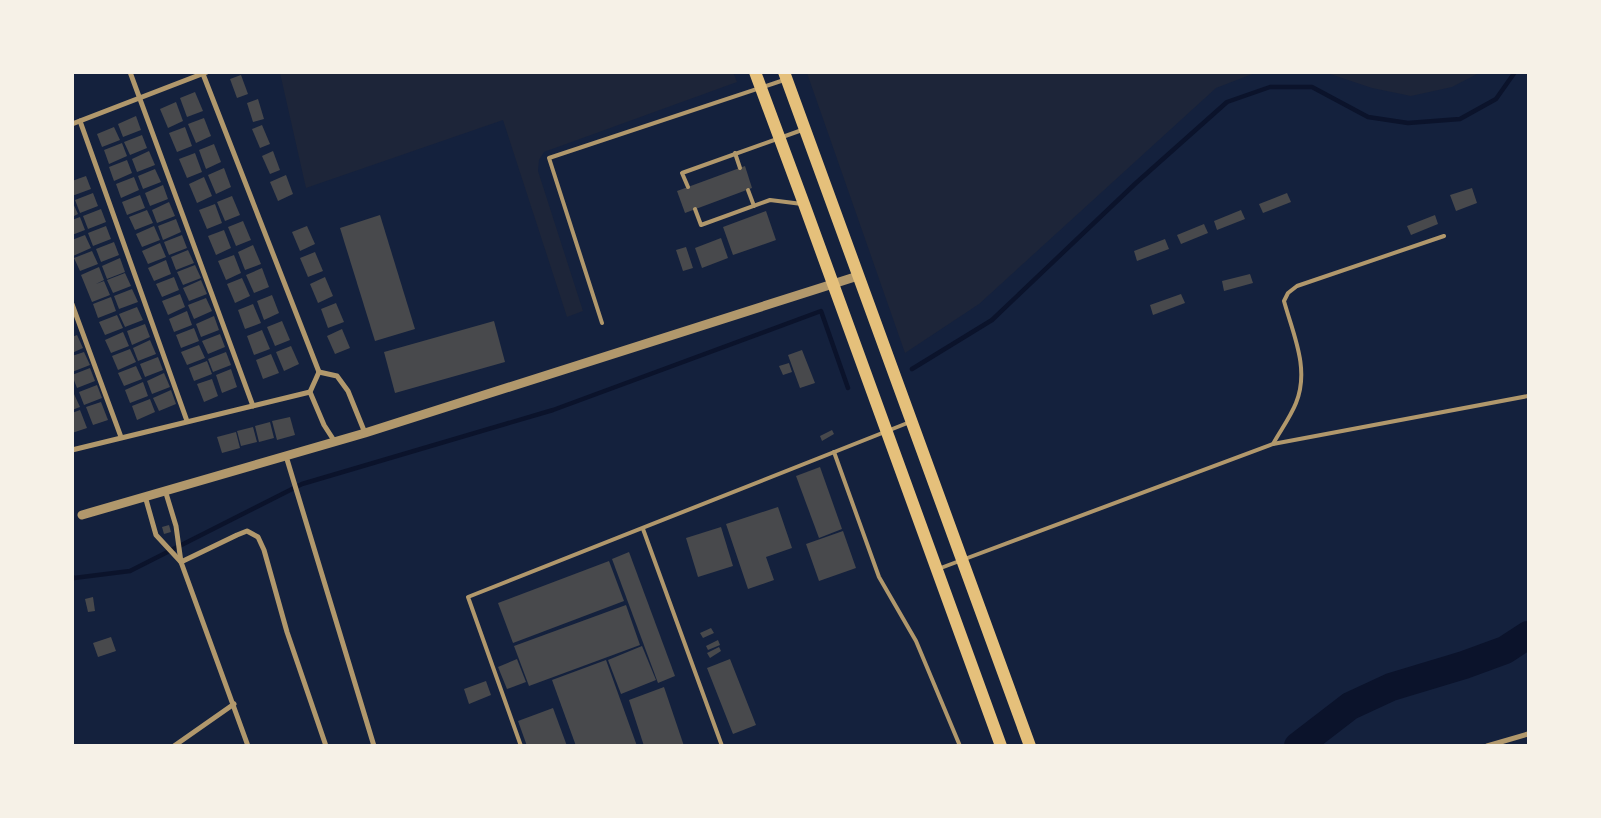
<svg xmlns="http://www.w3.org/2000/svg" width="1601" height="818" font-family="'Titillium Web',sans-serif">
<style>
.green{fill:#1d2539}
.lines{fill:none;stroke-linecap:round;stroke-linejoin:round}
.stream{stroke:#0b132b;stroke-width:4.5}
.river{stroke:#0b132b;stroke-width:28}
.building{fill:#48494c}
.service{stroke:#b1986c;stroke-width:4}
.minor{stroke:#b1986c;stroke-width:5}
.tertiary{stroke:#b1986c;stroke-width:9}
.primary{stroke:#e5c07b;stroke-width:12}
</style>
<rect width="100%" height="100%" fill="#14213d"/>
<g class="green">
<path d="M733,72L737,82L544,152L539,160L538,171L583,311L567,317L503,120L306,188L280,73Z"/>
<path d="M807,73V72L1255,73L1216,88L979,304L905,353Z"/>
<path d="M1327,73H1479L1452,87L1411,96L1372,88Z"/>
</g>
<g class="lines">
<g class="stream">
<path d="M912,369L992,320L1136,183L1227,102L1270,87H1312L1368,117L1408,123L1460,119L1496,99L1515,72"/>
<path d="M72,576L74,578L130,571L302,484L553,410L821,311L848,388"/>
</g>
<path class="river" d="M1298,746L1350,706L1391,687L1464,665L1505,650L1528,635"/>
</g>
<g class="building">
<path d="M241,75L248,94L237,98L230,79Z"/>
<path d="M195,92L203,111L187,117L180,98Z"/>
<path d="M258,99L264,119L253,122L247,103Z"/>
<path d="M176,102L183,121L168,128L160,109Z"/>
<path d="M136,116L141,130L123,137L118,124Z"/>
<path d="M204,118L211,136L196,143L188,124Z"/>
<path d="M262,125L270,144L260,148L252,129Z"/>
<path d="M114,127L120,140L102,147L97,134Z"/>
<path d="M185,127L192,146L177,152L169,133Z"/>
<path d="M142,135L147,148L130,155L124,142Z"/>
<path d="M122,143L127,156L109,164L104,150Z"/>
<path d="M214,144L221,162L206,169L199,150Z"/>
<path d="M149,151L155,165L137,172L132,159Z"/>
<path d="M273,151L280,170L270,174L262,156Z"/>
<path d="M195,153L202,172L187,178L179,159Z"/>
<path d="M127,160L132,173L114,181L109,167Z"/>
<path d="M745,166L752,188L685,213L677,191Z"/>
<path d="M224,168L231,187L216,194L208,175Z"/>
<path d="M155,169L161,182L143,189L138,176Z"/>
<path d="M286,175L293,194L278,201L270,182Z"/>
<path d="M86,176L91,189L72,196V181Z"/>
<path d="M134,177L139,190L121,198L116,184Z"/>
<path d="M204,177L212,196L197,203L189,184Z"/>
<path d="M163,185L168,199L150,206L145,193Z"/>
<path d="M1472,188L1477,203L1456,211L1450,195Z"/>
<path d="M93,193L98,206L80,213L75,200Z"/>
<path d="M1287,193L1291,202L1263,213L1259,204Z"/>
<path d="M140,195L145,208L127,215L122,202Z"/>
<path d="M232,196L240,215L225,221L217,202Z"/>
<path d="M72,201L78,214L72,217Z"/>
<path d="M169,202L175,216L157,223L152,210Z"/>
<path d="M215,204L222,223L207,229L199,210Z"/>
<path d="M101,209L106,222L88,229L83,216Z"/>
<path d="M147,210L153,223L135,230L129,217Z"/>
<path d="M1241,210L1245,219L1217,230L1214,221Z"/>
<path d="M766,211L776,240L733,255L723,227Z"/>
<path d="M380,215L415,329L375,341L340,228Z"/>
<path d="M1435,215L1438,224L1411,235L1407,226Z"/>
<path d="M80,217L85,230L72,235V220Z"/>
<path d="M176,219L181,232L163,240L158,226Z"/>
<path d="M243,221L251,240L236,246L228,227Z"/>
<path d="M1204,224L1208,233L1181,244L1177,235Z"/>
<path d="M106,226L111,239L93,246L88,233Z"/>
<path d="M154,226L160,240L142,247L136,234Z"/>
<path d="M307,226L315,244L300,251L292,232Z"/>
<path d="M224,230L231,248L216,255L208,236Z"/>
<path d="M85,235L91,248L73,256L72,240Z"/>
<path d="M182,235L187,248L169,255L164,242Z"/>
<path d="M721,238L728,258L702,268L695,248Z"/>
<path d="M1165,239L1169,249L1137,261L1134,251Z"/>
<path d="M114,242L119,255L101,262L96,249Z"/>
<path d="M160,243L166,257L148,264L142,251Z"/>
<path d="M253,245L261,264L245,270L238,252Z"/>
<path d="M686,247L693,268L683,271L676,250Z"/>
<path d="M188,250L194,263L176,270L171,257Z"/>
<path d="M92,251L98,264L80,271L74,258Z"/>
<path d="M315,252L323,271L308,277L300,258Z"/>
<path d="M234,255L241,273L226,280L218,261Z"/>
<path d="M120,258L125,272L107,279L102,266Z"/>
<path d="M166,260L171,274L154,281L148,268Z"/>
<path d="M195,265L201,278L183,285L177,272Z"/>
<path d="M99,267L104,280L96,284L104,281L110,295L92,302L81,275Z"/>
<path d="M262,268L269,287L254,293L246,275Z"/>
<path d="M125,273L131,286L113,293L107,280Z"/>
<path d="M1250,274L1253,283L1224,291L1222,281Z"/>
<path d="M174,277L179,290L162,297L156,284Z"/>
<path d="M325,277L333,296L318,303L310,284Z"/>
<path d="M242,278L250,296L235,303L227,284Z"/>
<path d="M201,280L207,294L189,301L183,288Z"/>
<path d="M132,289L138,302L119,309L114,296Z"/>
<path d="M180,294L185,307L168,315L162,301Z"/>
<path d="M1181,294L1185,303L1153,315L1150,305Z"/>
<path d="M272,295L279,313L264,320L257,301Z"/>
<path d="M111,297L116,311L98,318L93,304Z"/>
<path d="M206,298L212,311L194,319L188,305Z"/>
<path d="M336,303L344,322L328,328L321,309Z"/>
<path d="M253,304L261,323L245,329L238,310Z"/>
<path d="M137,307L143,320L125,327L119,314Z"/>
<path d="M187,311L192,325L174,332L169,319Z"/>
<path d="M117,315L123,328L105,335L99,322Z"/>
<path d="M214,316L219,330L201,337L196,324Z"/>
<path d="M282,321L290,340L275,346L267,327Z"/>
<path d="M494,321L505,362L395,393L384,352Z"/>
<path d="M145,324L150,337L132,345L127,331Z"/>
<path d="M194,328L199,341L181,348L176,335Z"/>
<path d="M342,329L350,348L335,354L327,336Z"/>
<path d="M262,330L270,349L254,355L247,336Z"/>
<path d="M123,332L129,346L111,353L105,340Z"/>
<path d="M220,334L225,347L208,354L202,341Z"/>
<path d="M77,335L83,348L72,353V337Z"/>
<path d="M150,340L156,354L138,361L133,348Z"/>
<path d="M199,345L205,358L187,365L181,352Z"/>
<path d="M291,346L299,364L284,371L276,352Z"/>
<path d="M130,349L136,362L118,370L112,356Z"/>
<path d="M802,350L815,383L800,388L788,355Z"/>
<path d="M84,352L90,365L72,372V356Z"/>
<path d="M226,352L231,365L213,372L208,359Z"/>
<path d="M271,354L279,373L263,379L256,360Z"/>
<path d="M158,357L163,370L145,377L140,364Z"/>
<path d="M207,361L212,374L194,381L189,368Z"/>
<path d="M789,363L792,372L783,375L779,366Z"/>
<path d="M136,366L142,379L124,386L118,373Z"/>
<path d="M90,368L95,381L77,388L72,375Z"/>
<path d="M231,369L237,387L222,393L216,375Z"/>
<path d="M164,373L170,387L152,394L147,381Z"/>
<path d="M212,379L218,396L204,402L197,384Z"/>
<path d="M143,382L148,396L130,403L125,390Z"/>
<path d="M97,385L102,398L84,405L79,392Z"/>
<path d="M171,390L176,404L159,411L153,398Z"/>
<path d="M72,394H74L80,407L72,410Z"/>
<path d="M150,399L155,412L137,420L132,406Z"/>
<path d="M101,402L108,420L93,425L86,407Z"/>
<path d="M80,410L87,428L72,433V413Z"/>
<path d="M290,417L295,435L277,440L272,421Z"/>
<path d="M270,422L274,438L259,442L255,426Z"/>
<path d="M253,427L257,442L241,446L237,431Z"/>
<path d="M832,430L834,434L822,441L820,436Z"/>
<path d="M236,432L240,448L222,453L217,437Z"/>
<path d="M820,467L842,529L819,538L796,476Z"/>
<path d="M778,507L792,548L766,557L774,580L748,589L726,524Z"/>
<path d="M169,525L171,532L164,534L162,527Z"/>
<path d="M721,527L733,566L698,577L686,538Z"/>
<path d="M843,531L856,568L819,581L806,544Z"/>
<path d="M629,552L675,676L658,683L612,559Z"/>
<path d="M609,561L624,601L513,643L498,603Z"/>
<path d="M93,597L95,611L88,612L85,599Z"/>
<path d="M626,605L640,645L529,686L514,646Z"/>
<path d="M711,628L714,633L703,638L700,633Z"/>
<path d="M111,637L116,651L98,657L93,643Z"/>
<path d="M718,640L720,645L708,650L706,646Z"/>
<path d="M642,646L656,680L621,694L608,660Z"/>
<path d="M719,647L721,651L710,658L707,653Z"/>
<path d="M517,659L526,682L507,689L498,667Z"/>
<path d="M730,659L756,725L733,734L707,668Z"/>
<path d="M606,660L637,746H576L552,680Z"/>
<path d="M486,681L491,695L469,704L464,689Z"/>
<path d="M664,687L684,746H644L629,700Z"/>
<path d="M553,708L567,746H527L518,721Z"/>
</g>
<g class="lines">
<g class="service">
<path d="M735,153L740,168"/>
<path d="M688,187L682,173L802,130"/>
<path d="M748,190L754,206"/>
<path d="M695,209L701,225L770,200L802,204"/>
<path d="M602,323L549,158L784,80"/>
<path d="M1273,444C1280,431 1290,418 1296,403C1310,369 1293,334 1284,301L1288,293L1297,286L1444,236"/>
<path d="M834,452L879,577L916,641L960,746"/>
<path d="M643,529L722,746"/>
<path d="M938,569L1273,444L1528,396"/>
<path d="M521,746L468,597L910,422"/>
</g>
<g class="minor">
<path d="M130,72L253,406"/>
<path d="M203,74L319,372"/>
<path d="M80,121L187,421"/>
<path d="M72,124L207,72"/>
<path d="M72,304L121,437"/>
<path d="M319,372L337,376L348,391L365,433"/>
<path d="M319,372L310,392L324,425L335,442"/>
<path d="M72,450L310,392"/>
<path d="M286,456L374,746"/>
<path d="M165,490L176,526L181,562L248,746"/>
<path d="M145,496L156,535L181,562"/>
<path d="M181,562L237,535L247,531L258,537L264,550L287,632L326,746"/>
<path d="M174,746L234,704"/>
<path d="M1487,746L1528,734"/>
</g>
<path class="tertiary" d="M82,515L365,433L858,276"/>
<g class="primary">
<path d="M755,72L804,204L1001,746"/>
<path d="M784,72L1030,746"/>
</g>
</g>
<rect width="1601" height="818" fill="none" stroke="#f6f1e7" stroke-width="148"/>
</svg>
